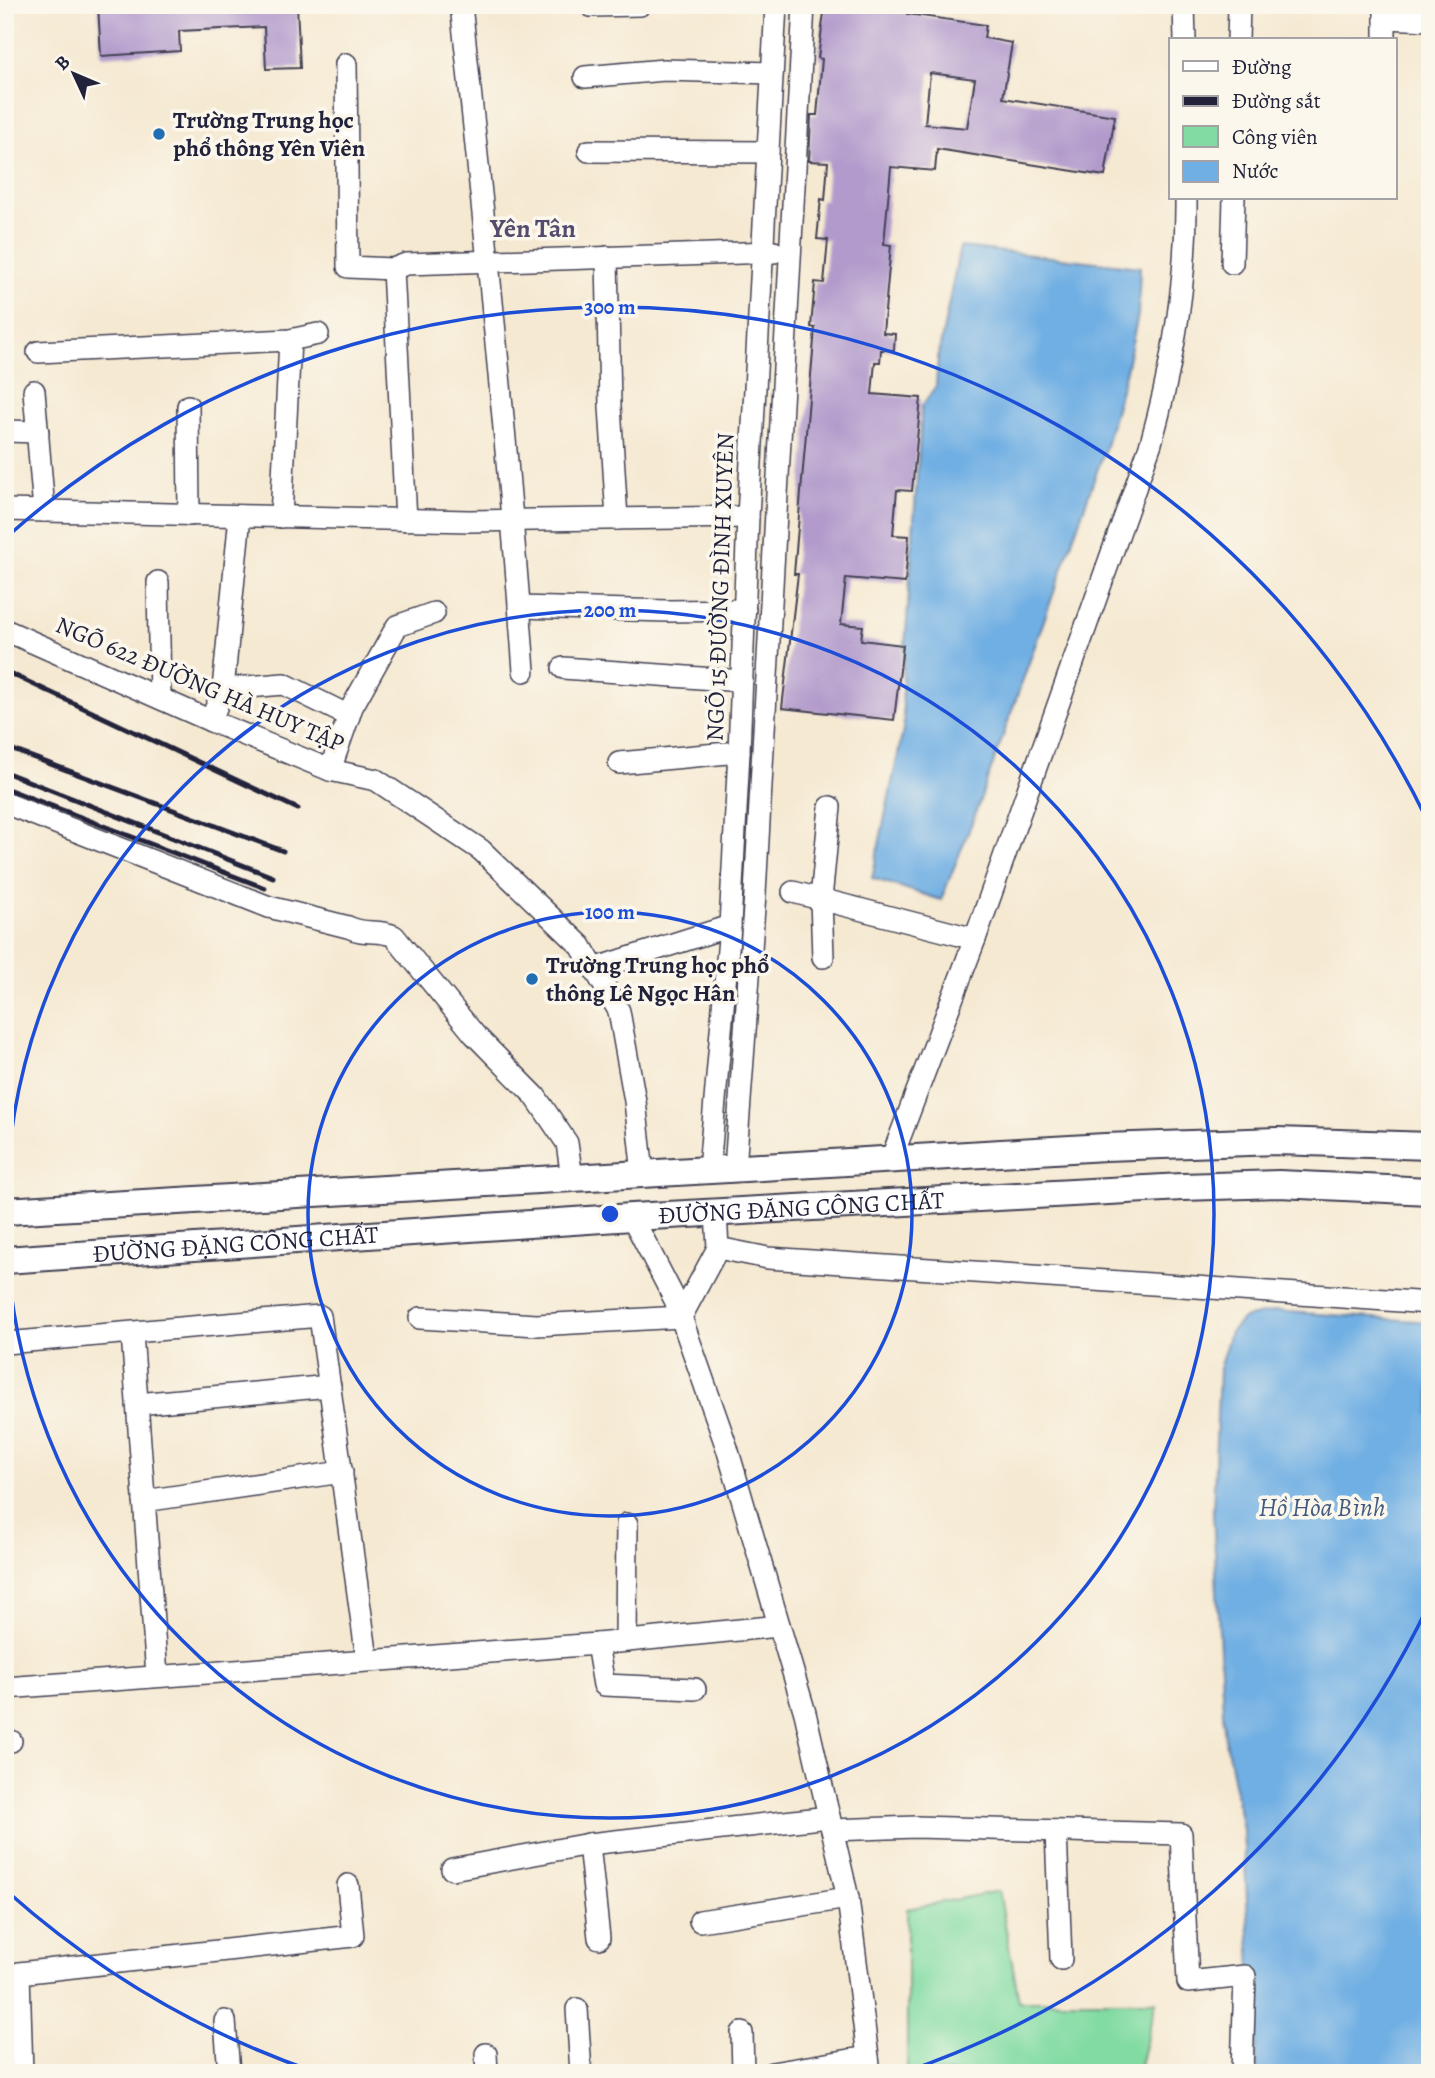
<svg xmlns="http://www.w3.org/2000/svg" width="1435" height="2078" font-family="Alegreya,serif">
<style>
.green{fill:#81dba2;stroke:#527e6e;stroke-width:2}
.water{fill:#6fafe3;stroke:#48688f;stroke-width:2}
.building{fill:#b29bcc;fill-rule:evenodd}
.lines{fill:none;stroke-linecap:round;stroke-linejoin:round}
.minor-casing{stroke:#424052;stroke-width:24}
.major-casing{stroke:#424052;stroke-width:30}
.minor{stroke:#fff;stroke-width:21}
.major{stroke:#fff;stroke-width:26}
.rail{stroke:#22223b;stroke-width:5}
.ring{fill:none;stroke:#1d4ed8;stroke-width:3.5}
.poi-dot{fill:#1f6fb2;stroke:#fbf7ec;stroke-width:2.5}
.labels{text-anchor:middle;stroke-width:7;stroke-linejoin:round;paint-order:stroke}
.poi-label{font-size:24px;font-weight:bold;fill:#22223b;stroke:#fbf7ec;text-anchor:start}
.street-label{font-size:24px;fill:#22223b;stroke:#fbf7ec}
.neighbourhood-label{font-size:26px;font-weight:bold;fill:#544c6e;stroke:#fbf7ec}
.water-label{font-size:26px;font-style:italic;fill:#415a7e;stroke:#fbf7ec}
.centre{fill:#1d4ed8;stroke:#fbf7ec;stroke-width:3.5}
.ring-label{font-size:21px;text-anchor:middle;font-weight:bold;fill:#1d4ed8;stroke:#fbf7ec;stroke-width:7;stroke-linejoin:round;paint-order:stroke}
</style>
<rect width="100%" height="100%" fill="#fbf7ec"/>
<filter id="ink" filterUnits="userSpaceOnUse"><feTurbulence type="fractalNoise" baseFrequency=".0143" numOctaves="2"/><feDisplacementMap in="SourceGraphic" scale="14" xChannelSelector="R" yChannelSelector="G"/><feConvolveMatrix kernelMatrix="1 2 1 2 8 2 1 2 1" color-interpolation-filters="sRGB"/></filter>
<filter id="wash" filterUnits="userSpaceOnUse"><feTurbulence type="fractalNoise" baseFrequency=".00686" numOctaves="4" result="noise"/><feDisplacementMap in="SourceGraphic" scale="28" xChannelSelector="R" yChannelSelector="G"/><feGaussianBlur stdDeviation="1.57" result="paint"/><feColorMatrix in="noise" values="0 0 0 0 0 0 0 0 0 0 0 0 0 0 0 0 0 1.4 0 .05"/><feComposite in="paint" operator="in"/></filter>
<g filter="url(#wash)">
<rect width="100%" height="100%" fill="#f5e9d2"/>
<path class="green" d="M999,1891L1019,2001H1156L1138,2073H907V1909Z"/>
<g class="water">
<path d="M960,247L1140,267L1138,315L1126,370L1106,446L973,820L941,900L872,878L904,726L902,690L922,406L936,386L938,357Z"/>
<path d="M1276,1311L1430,1322V2073H1257L1243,1830L1224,1731L1213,1512L1219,1369L1230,1332L1244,1318Z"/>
</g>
<g id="blocks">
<g class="building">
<path d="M98,5H297L300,68L266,69L264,27L179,31L180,51L101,56Z"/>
<path d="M825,5H908L907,14L986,25L984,38L1012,43L1003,98L1115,116L1105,176L937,149L935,171L891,167L884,244L891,245L883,333L895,334L894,350H881L880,362H875L872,394L921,398L912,491L897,490L893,535L909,536L905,583L846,578L841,624L863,626L861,640L903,645L894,720L782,708L798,574H794L815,328L811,327L815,282L824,283L828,240L817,239L821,199L825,200L828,162L809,161L811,115H817L822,59L818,58ZM930,73L975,79L967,128L925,124Z"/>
</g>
</g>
</g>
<g filter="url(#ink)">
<use href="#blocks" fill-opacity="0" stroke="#424052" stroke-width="2"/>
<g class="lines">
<g class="minor-casing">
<g id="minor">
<path d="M461,5C485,227 508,449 524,671"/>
<path d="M1184,5L1185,40"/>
<path d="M591,6L640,5"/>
<path d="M1385,18L1430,20"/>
<path d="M1238,40L1239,5"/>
<path d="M1385,40V5"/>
<path d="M346,64L348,267L393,269L406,264L774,252"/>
<path d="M585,77L664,70L772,73"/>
<path d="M589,151L768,152"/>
<path d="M607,257L610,406L617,519"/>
<path d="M1232,263L1234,198"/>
<path d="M393,269L406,520"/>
<path d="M38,352L290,340L318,334"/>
<path d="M34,391L44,511"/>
<path d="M188,406L189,515"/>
<path d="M5,431L38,432"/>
<path d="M5,510L469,521L748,517"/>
<path d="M281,517L290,340"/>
<path d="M158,582L160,698"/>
<path d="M519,607L668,611L745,610"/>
<path d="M5,630L211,721L330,770L376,780L481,850L581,946L619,1011L635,1101L643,1174"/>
<path d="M563,668L742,681"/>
<path d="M223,689L240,516"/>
<path d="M211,721L223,689L284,684L349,716"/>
<path d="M619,763L739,752"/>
<path d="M330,770L352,707L397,626L434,613"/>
<path d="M5,803L269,907L348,927C367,936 377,928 394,936L474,1034L535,1096L567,1143L572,1178"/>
<path d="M793,892L975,939"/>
<path d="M823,957L821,899L830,807"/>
<path d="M594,969L730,926"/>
<path d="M891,1160L975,939L1151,443C1173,364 1187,281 1186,198"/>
<path d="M735,1169L755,894L804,5"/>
<path d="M709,1170L730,926L739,752L748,517L776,5"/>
<path d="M716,1213L718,1248L768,1258L1430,1303"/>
<path d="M632,1217L675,1300L727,1448L805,1713L848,1898L870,2073"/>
<path d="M420,1318L537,1325L681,1317L718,1248"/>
<path d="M132,1333L157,1676"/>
<path d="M5,1343L320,1316L367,1659"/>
<path d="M137,1404L330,1386"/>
<path d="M144,1501L342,1472"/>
<path d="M626,1641L627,1524"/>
<path d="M597,1644L604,1685L695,1689"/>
<path d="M5,1688L597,1644L779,1626"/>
<path d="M5,1741H11"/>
<path d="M832,1830L916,1827L1181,1834L1188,1982L1245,1976L1242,2073"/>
<path d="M1056,1831L1061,1959"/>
<path d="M589,1844L599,1938"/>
<path d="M452,1869L589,1844L829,1817"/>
<path d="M700,1921L848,1898"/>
<path d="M577,2009L581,2073"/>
<path d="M225,2021L229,2073"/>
<path d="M742,2033L743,2073"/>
<path d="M486,2054L487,2073"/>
<path d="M22,2073L19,1973L353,1936L348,1885"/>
<path d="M772,2073L868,2057"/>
</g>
</g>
<g class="major-casing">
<g id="major">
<path d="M5,1211L1105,1147L1277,1141L1430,1146"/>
<path id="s1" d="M5,1260L632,1217L1182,1187L1279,1184L1430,1191"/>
</g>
</g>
<use href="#minor" class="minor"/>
<use href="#major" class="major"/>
<g class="rail">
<path d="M5,671L298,809"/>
<path d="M5,747L283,851"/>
<path d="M5,772L273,877"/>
<path d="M5,788L265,888"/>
</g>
</g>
</g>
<g class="ring">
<circle cx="610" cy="1214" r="302"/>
<circle cx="610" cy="1214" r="604"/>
<path d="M1429 1604A907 907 0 0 1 905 2072M315 2072A907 907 0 0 1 9 1893M9 535A907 907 0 0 1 1429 824"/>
</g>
<g class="poi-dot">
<circle cx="159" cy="134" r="7"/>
<circle cx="532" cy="979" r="7"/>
</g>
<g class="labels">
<g class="poi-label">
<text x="173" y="128">Trường Trung học<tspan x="173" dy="28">phổ thông Yên Viên</tspan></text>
<text x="546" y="973">Trường Trung học phổ<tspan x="546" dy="28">thông Lê Ngọc Hân</tspan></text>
</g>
<g class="street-label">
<text transform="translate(720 587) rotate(-88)" y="8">NGÕ 15 ĐƯỜNG ĐÌNH XUYÊN</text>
<text transform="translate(200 684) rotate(23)" y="8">NGÕ 622 ĐƯỜNG HÀ HUY TẬP</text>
<text dy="8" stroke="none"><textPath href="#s1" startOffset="798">ĐƯỜNG ĐẶNG CÔNG CHẤT</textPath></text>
<text dy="8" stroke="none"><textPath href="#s1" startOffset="231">ĐƯỜNG ĐẶNG CÔNG CHẤT</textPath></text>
</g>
<g class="neighbourhood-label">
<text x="533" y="237">Yên Tân</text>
</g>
<g class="water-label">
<text x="1322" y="1516">Hồ Hòa Bình</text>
</g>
</g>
<circle cx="610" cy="1214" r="10" class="centre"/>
<g class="ring-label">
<text x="610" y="314">300 m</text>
<text x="610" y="617">200 m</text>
<text x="610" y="919">100 m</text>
</g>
<rect width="1435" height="2078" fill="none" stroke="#fbf7ec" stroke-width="28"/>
<rect x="1169" y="38" width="228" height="161" fill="#fbf7ec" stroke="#a4a2a5" stroke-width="2"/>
<rect x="1183" y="61" width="35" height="10" fill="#ffffff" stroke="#a4a2a5" stroke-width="2"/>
<text x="1232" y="74" font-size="21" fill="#22223b">Đường</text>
<rect x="1183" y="96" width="35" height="10" fill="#22223b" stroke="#a4a2a5" stroke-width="2"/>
<text x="1232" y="108" font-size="21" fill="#22223b">Đường sắt</text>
<rect x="1183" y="126" width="35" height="21" fill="#81dba2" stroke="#a4a2a5" stroke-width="2"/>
<text x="1232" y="144" font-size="21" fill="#22223b">Công viên</text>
<rect x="1183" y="161" width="35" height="21" fill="#6fafe3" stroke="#a4a2a5" stroke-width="2"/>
<text x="1232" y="178" font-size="21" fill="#22223b">Nước</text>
<g transform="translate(74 74) rotate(314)" stroke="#fbf7ec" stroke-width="5" paint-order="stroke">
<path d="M0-5L12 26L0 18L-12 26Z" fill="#22223b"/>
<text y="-10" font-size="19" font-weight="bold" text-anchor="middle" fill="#22223b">B</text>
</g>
</svg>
